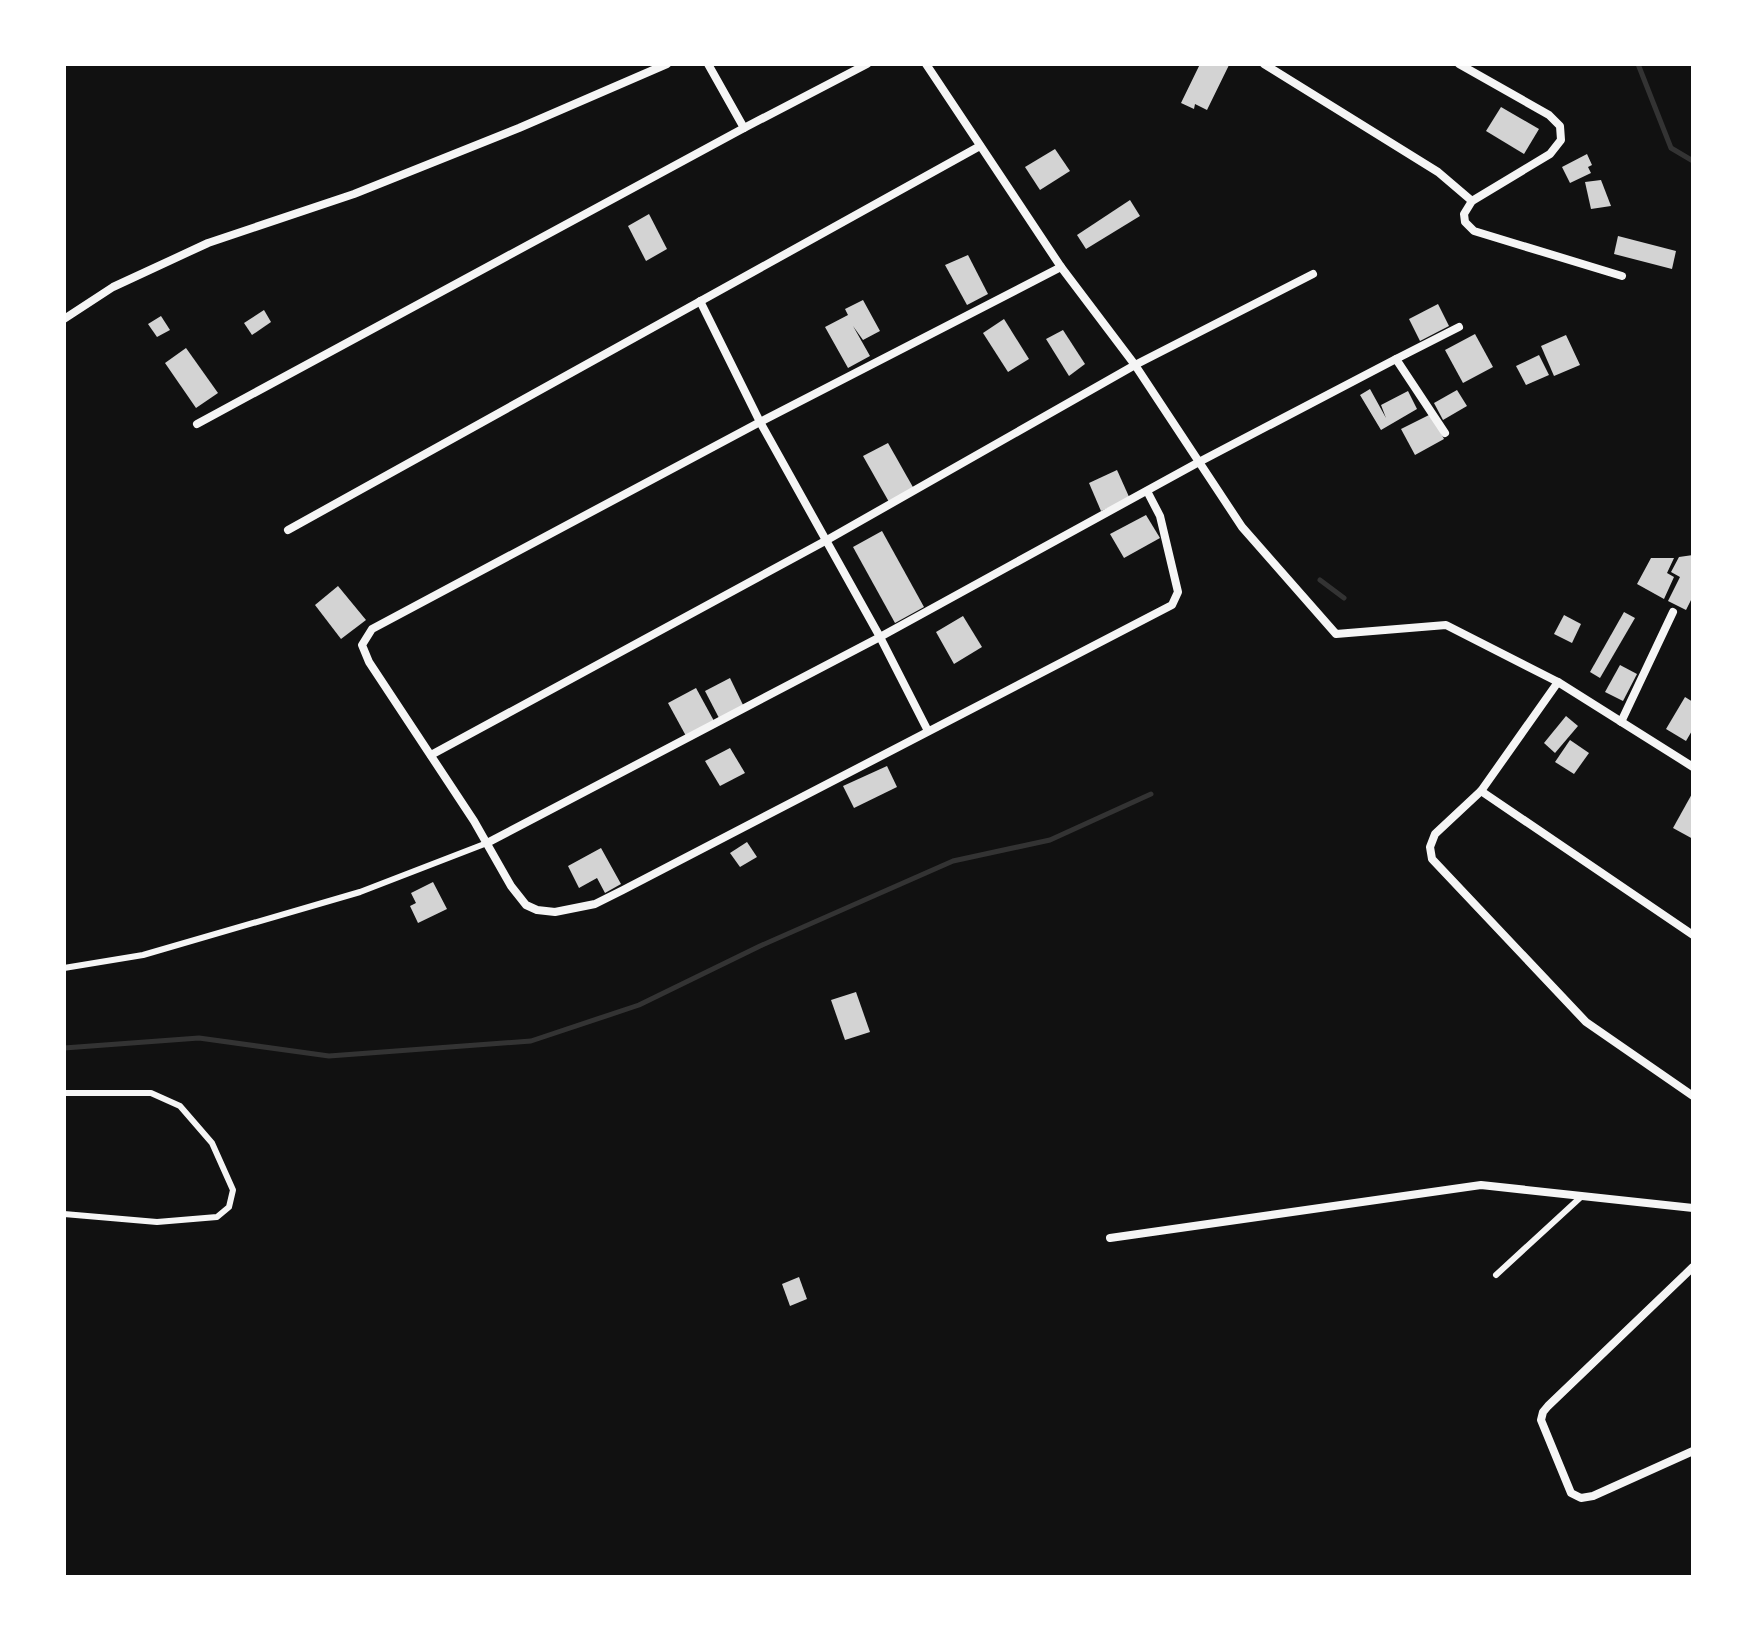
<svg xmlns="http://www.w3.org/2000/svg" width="1757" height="1641" font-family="'PT Sans Narrow',sans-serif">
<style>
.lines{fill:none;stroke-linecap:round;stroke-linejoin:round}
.stream{stroke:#333;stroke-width:5}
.building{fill:#d3d3d3}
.service{stroke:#f5f5f5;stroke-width:6}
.minor{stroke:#f5f5f5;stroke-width:8}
</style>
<rect width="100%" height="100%" fill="#111"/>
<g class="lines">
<g class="stream">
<path d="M1638,64L1671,148L1693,161"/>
<path d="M1320,580L1344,598"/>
<path d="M64,1048L199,1038L329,1056L531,1041L639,1005L760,946L953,861L1050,840L1151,794"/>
</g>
</g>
<g class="building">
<path d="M1200,64L1229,65L1207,110L1195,104L1194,109L1181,103Z"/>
<path d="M1501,107L1539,129L1524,154L1486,131Z"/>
<path d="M1055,149L1070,171L1040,190L1025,167Z"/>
<path d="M1587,154L1592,165L1588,167L1591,173L1570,183L1562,167Z"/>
<path d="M1601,180L1611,206L1591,209L1585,182Z"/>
<path d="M1130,200L1140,216L1086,249L1077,235Z"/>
<path d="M649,214L667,249L646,261L628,226Z"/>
<path d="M1618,236L1676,251L1672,269L1614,254Z"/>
<path d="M968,255L988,294L967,305L945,265Z"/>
<path d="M863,300L880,331L863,340L853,326L870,356L848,368L825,327L848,315L845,309Z"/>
<path d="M1438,304L1449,326L1420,341L1409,319Z"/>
<path d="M264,310L271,322L252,335L244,323Z"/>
<path d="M161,316L170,330L157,337L148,324Z"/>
<path d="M1004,319L1029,359L1008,372L983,333Z"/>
<path d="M1063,330L1085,364L1069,376L1046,339Z"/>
<path d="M1475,334L1493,367L1463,383L1445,350Z"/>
<path d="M1566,335L1580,365L1554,376L1541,346Z"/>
<path d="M186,348L218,393L196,408L165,363Z"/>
<path d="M1539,355L1549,375L1526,385L1516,366Z"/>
<path d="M1370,389L1386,418L1381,405L1408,391L1417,409L1381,430L1360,395Z"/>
<path d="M1457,390L1467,406L1443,420L1434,403Z"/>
<path d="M1431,414L1444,439L1415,455L1401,429Z"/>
<path d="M888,443L914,489L889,502L863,456Z"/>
<path d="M1117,470L1130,499L1101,511L1089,483Z"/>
<path d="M1146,515L1160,538L1124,558L1110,534Z"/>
<path d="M882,531L924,607L895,623L853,547Z"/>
<path d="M1693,555V596L1686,610L1668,601L1680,577L1671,572L1679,557Z"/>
<path d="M1651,558H1674L1667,573L1674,577L1664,599L1637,584Z"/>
<path d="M338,586L366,620L341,639L315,605Z"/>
<path d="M1624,612L1635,618L1600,678L1590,672Z"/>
<path d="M1564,615L1581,624L1572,643L1554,634Z"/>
<path d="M963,616L982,647L954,664L936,632Z"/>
<path d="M1620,665L1637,674L1623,701L1605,692Z"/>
<path d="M730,678L744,707L719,718L705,691Z"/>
<path d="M696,688L714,721L686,736L668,703Z"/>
<path d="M1685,697L1693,702V729L1686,741L1666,729Z"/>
<path d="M1566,716L1578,726L1555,753L1544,743Z"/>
<path d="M1570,740L1589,753L1574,774L1555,762Z"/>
<path d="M730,748L745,773L720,786L705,761Z"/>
<path d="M887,766L897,787L854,808L843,786Z"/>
<path d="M1693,792V839L1673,828Z"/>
<path d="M747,842L757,857L740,867L730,853Z"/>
<path d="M601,848L621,884L605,893L597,878L579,888L568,866Z"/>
<path d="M433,882L447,909L418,923L410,906L416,903L411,893Z"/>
<path d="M856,992L870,1032L845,1040L831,1000Z"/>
<path d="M799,1277L807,1299L790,1306L782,1284Z"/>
</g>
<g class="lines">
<g class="service">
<path d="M64,968L143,955L360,892L487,843"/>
<path d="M64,1093H151L180,1106L212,1143L233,1190L229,1207L217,1217L157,1222L64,1214"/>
<path d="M1496,1275L1582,1196"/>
</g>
<g class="minor">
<path d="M708,64L744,128"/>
<path d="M926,64L1061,267L1135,365L1242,527L1336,634L1446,625L1558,682L1693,767"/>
<path d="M1264,64L1438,172L1472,201"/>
<path d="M1459,64L1549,115L1560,126L1561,140L1550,154L1472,201L1464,214L1465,222L1474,231L1622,276"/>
<path d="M1061,267L760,422L372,629L362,645L369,662L474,821L511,886L526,905L537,910L555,912L595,904L623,890L1172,605L1178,592L1160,516L1147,491"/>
<path d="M700,301L760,422L880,637L928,731"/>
<path d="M64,319L113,287L208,243L354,194L519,128L667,64"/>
<path d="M1396,359L1459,327"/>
<path d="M197,424L744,128L867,64"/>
<path d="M288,530L980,146"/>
<path d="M1558,682L1481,791L1435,834L1430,847L1432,859L1586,1022L1693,1096"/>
<path d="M1621,722L1673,612"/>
<path d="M431,755L827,540L1135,365L1313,274"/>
<path d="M1481,791L1693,935"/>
<path d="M487,843L880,637L1199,462L1396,359L1445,433"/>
<path d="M1110,1238L1481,1185L1693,1208"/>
<path d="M1693,1267L1548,1406L1543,1412L1541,1420L1571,1493L1581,1498L1593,1496L1693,1451"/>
</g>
</g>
<rect width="1757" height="1641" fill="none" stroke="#ffffff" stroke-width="132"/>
</svg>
